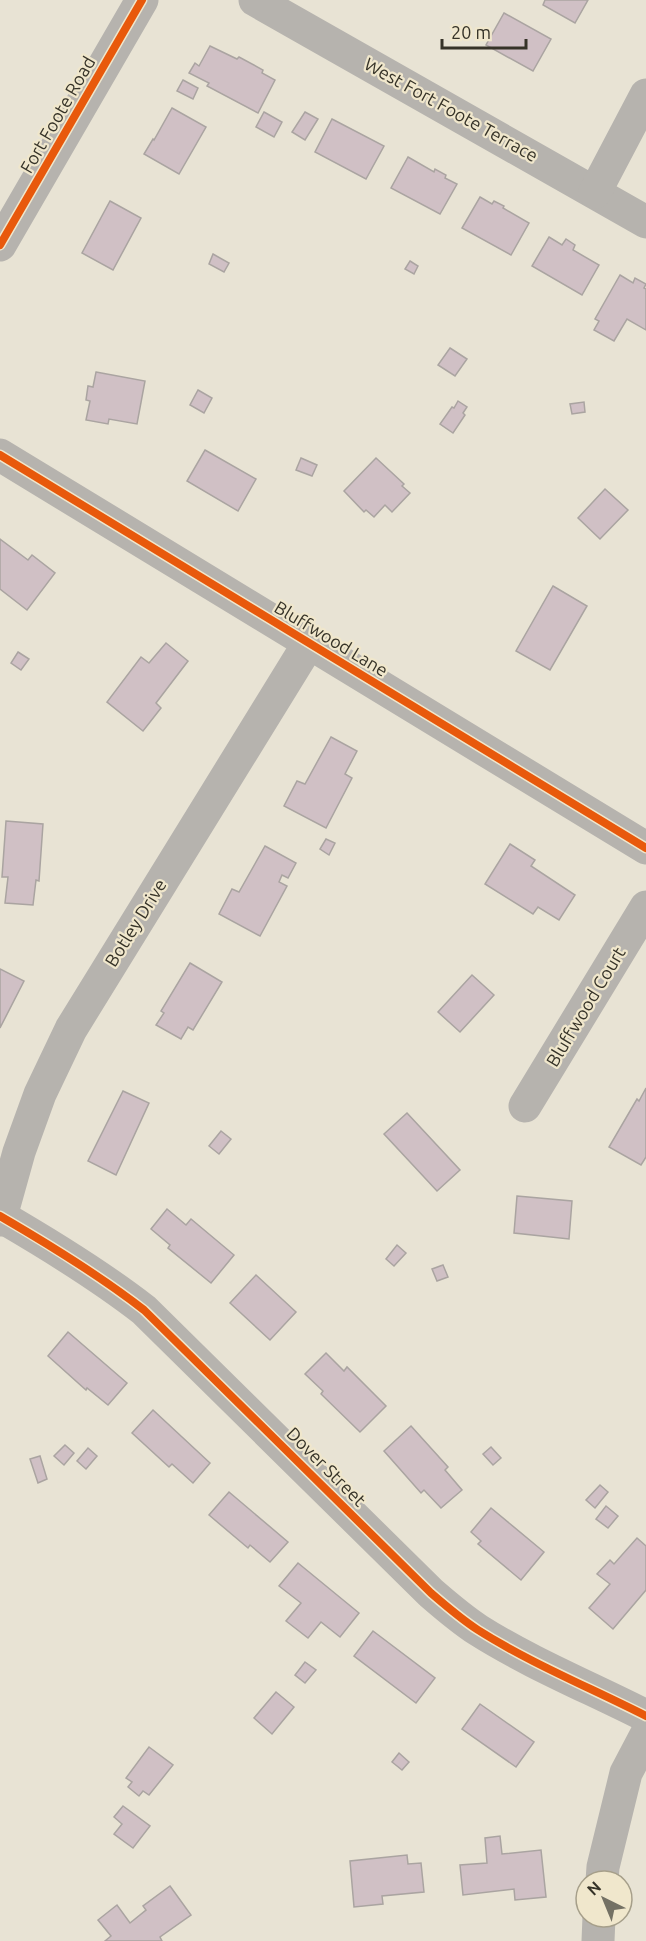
<svg xmlns="http://www.w3.org/2000/svg" width="646" height="1941" font-family="Ubuntu,sans-serif">
<style>
.building{fill:#d0c0c5;stroke:#aaa4a1;stroke-width:1.5}
.lines{fill:none;stroke-linecap:round;stroke-linejoin:round}
.minor{stroke:#b6b3ae;stroke-width:33}
.cycleway-casing{stroke:#f0e7cc;stroke-width:11}
.cycleway{stroke:#e8590c;stroke-width:8}
.labels{text-anchor:middle;stroke-width:4.5;stroke-linejoin:round;paint-order:stroke}
.street-label{font-size:18px;fill:#363328;stroke:#f0e7cc}
</style>
<rect width="100%" height="100%" fill="#e8e3d4"/>
<g class="building">
<path d="M545,0H588L575,23L543,5Z"/>
<path d="M504,13L551,39L533,71L486,45Z"/>
<path d="M210,46L237,59L239,57L263,70L262,73L275,80L258,113L207,86L209,83L189,73L195,63L199,66Z"/>
<path d="M183,80L198,88L193,99L177,91Z"/>
<path d="M172,108L206,127L179,174L144,154L153,139L154,140Z"/>
<path d="M264,112L282,122L274,137L256,127Z"/>
<path d="M305,112L318,119L305,140L292,132Z"/>
<path d="M332,119L384,146L366,179L315,152Z"/>
<path d="M408,157L434,172L435,169L446,175L445,178L457,184L440,214L391,188Z"/>
<path d="M480,197L492,204L494,201L504,206L503,208L529,223L511,255L462,228Z"/>
<path d="M110,201L141,218L113,270L82,253Z"/>
<path d="M549,237L562,245L566,239L575,245L573,250L599,265L582,295L532,266Z"/>
<path d="M213,254L229,263L224,272L209,264Z"/>
<path d="M410,261L418,266L414,274L405,269Z"/>
<path d="M620,275L633,283L635,278L646,284L644,288L646,289V330L627,319L614,341L594,330L599,321L595,319Z"/>
<path d="M450,348L467,359L455,376L438,365Z"/>
<path d="M96,372L145,381L137,424L109,419L108,424L86,420L90,401L86,400L88,386L93,387Z"/>
<path d="M198,390L212,398L204,413L190,405Z"/>
<path d="M458,401L467,407L463,413L465,415L453,433L440,424L452,407L454,408Z"/>
<path d="M584,402L585,412L572,414L570,404Z"/>
<path d="M205,450L256,479L238,511L187,481Z"/>
<path d="M301,458L317,465L312,476L296,470Z"/>
<path d="M376,458L404,484L402,486L410,493L392,512L385,505L374,517L366,510L364,512L344,491Z"/>
<path d="M605,489L628,510L600,539L578,518Z"/>
<path d="M0,539L28,560L32,555L55,573L27,610L0,589Z"/>
<path d="M553,586L587,606L550,670L516,651Z"/>
<path d="M166,643L188,661L156,703L161,708L143,731L107,702L141,657L149,663Z"/>
<path d="M18,652L29,659L21,670L11,663Z"/>
<path d="M331,737L357,751L345,774L352,778L326,828L284,806L297,781L305,784Z"/>
<path d="M6,821L43,824L39,881L36,880L33,905L5,903L8,877H2Z"/>
<path d="M326,839L335,843L329,855L320,849Z"/>
<path d="M510,844L535,860L531,866L575,895L559,920L538,907L533,914L485,884Z"/>
<path d="M265,846L296,863L288,878L282,875L279,882L287,886L260,936L219,914L232,889L239,892Z"/>
<path d="M190,963L222,982L193,1030L188,1027L181,1039L156,1025L164,1013L161,1011Z"/>
<path d="M0,969L24,981L0,1028Z"/>
<path d="M472,975L494,995L460,1032L438,1012Z"/>
<path d="M646,1088V1157L641,1165L609,1147L637,1099L639,1101Z"/>
<path d="M123,1091L149,1103L116,1175L88,1161Z"/>
<path d="M407,1113L460,1170L437,1191L384,1134Z"/>
<path d="M221,1131L231,1139L219,1154L209,1146Z"/>
<path d="M517,1196L572,1201L569,1239L514,1233Z"/>
<path d="M167,1209L186,1225L191,1219L234,1255L211,1283L168,1248L170,1245L151,1229Z"/>
<path d="M397,1245L406,1253L394,1266L386,1259Z"/>
<path d="M443,1265L448,1277L437,1281L432,1269Z"/>
<path d="M256,1275L296,1312L270,1340L230,1303Z"/>
<path d="M68,1332L127,1383L108,1405L87,1388L86,1390L48,1356Z"/>
<path d="M326,1353L344,1371L347,1367L386,1406L360,1432L321,1394L323,1391L305,1374Z"/>
<path d="M153,1410L210,1463L193,1483L172,1464L169,1467L132,1433Z"/>
<path d="M411,1426L448,1467L445,1470L462,1490L441,1508L424,1490L421,1493L384,1451Z"/>
<path d="M65,1445L74,1453L64,1465L54,1456Z"/>
<path d="M491,1447L501,1458L493,1465L483,1454Z"/>
<path d="M88,1448L97,1456L86,1469L77,1461Z"/>
<path d="M40,1456L47,1479L38,1483L30,1459Z"/>
<path d="M600,1485L608,1492L595,1508L586,1500Z"/>
<path d="M229,1492L288,1542L270,1562L250,1545L248,1548L209,1515Z"/>
<path d="M606,1506L618,1516L608,1528L596,1519Z"/>
<path d="M491,1508L544,1552L521,1580L478,1544L481,1541L471,1532Z"/>
<path d="M637,1538L646,1546V1590L613,1629L589,1608L610,1584L597,1574L610,1560L614,1564Z"/>
<path d="M298,1563L359,1613L340,1637L321,1622L308,1638L286,1621L301,1603L279,1586Z"/>
<path d="M373,1631L435,1678L416,1703L354,1656Z"/>
<path d="M305,1662L316,1670L305,1683L295,1675Z"/>
<path d="M276,1692L294,1707L272,1734L254,1718Z"/>
<path d="M480,1704L534,1742L516,1767L462,1729Z"/>
<path d="M149,1747L173,1765L149,1795L143,1791L139,1796L128,1787L132,1782L126,1778Z"/>
<path d="M399,1753L409,1762L402,1770L392,1762Z"/>
<path d="M123,1806L150,1826L133,1848L114,1834L122,1824L114,1817Z"/>
<path d="M500,1836L502,1854L541,1850L546,1897L515,1900L514,1889L463,1895L460,1865L487,1863L485,1838Z"/>
<path d="M407,1855L408,1864L421,1863L424,1892L382,1896L383,1904L354,1907L350,1861Z"/>
<path d="M170,1886L191,1915L160,1937L162,1941H105L111,1936L98,1920L117,1905L130,1923L146,1910L143,1906Z"/>
</g>
<g class="lines">
<g class="minor">
<path d="M255,0L646,222"/>
<path d="M595,192L646,95"/>
<path d="M0,245L142,0"/>
<path d="M0,455L646,848"/>
<path d="M525,1106L646,907"/>
<path d="M0,1216C50,1245 99,1275 144,1310L431,1593C446,1606 461,1619 478,1630C530,1663 591,1688 646,1716"/>
<path d="M0,1220L19,1152L40,1094L71,1029L309,643"/>
<path d="M602,1881L603,1867L626,1773L646,1735"/>
<path d="M598,1941L599,1917"/>
</g>
<g class="cycleway-casing">
<g id="cycleway">
<path d="M0,245L142,0"/>
<path d="M0,455L646,848"/>
<path d="M0,1216C50,1245 99,1275 144,1310L431,1593C446,1606 461,1619 478,1630C530,1663 591,1688 646,1716"/>
</g>
</g>
<use href="#cycleway" class="cycleway"/>
</g>
<g class="labels">
<g class="street-label">
<text transform="translate(451 110) rotate(29)" y="6">West Fort Foote Terrace</text>
<text transform="translate(58 115) rotate(-60)" y="6">Fort Foote Road</text>
<text transform="translate(331 639) rotate(31)" y="6">Bluffwood Lane</text>
<text transform="translate(136 923) rotate(-58)" y="6">Botley Drive</text>
<text transform="translate(586 1007) rotate(-59)" y="6">Bluffwood Court</text>
<text transform="translate(326 1467) rotate(45)" y="6">Dover Street</text>
</g>
</g>
<g transform="translate(604 1899) rotate(317)"><circle r="28" fill="#f0e7cc" stroke="#a69f8a" stroke-width="1.5"/>
<path d="M0-4.5L10 22L0 15L-10 22Z" fill="#747164"/>
<text y="-9" font-size="16" font-weight="bold" text-anchor="middle" fill="#363328">N</text>
</g>
<path d="M442 39v9h84v-9" fill="none" stroke="#363328" stroke-width="3"/>
<text x="451" y="39" font-size="18" fill="#363328" stroke="#f0e7cc" stroke-width="4.5" paint-order="stroke">20 m</text>
</svg>
